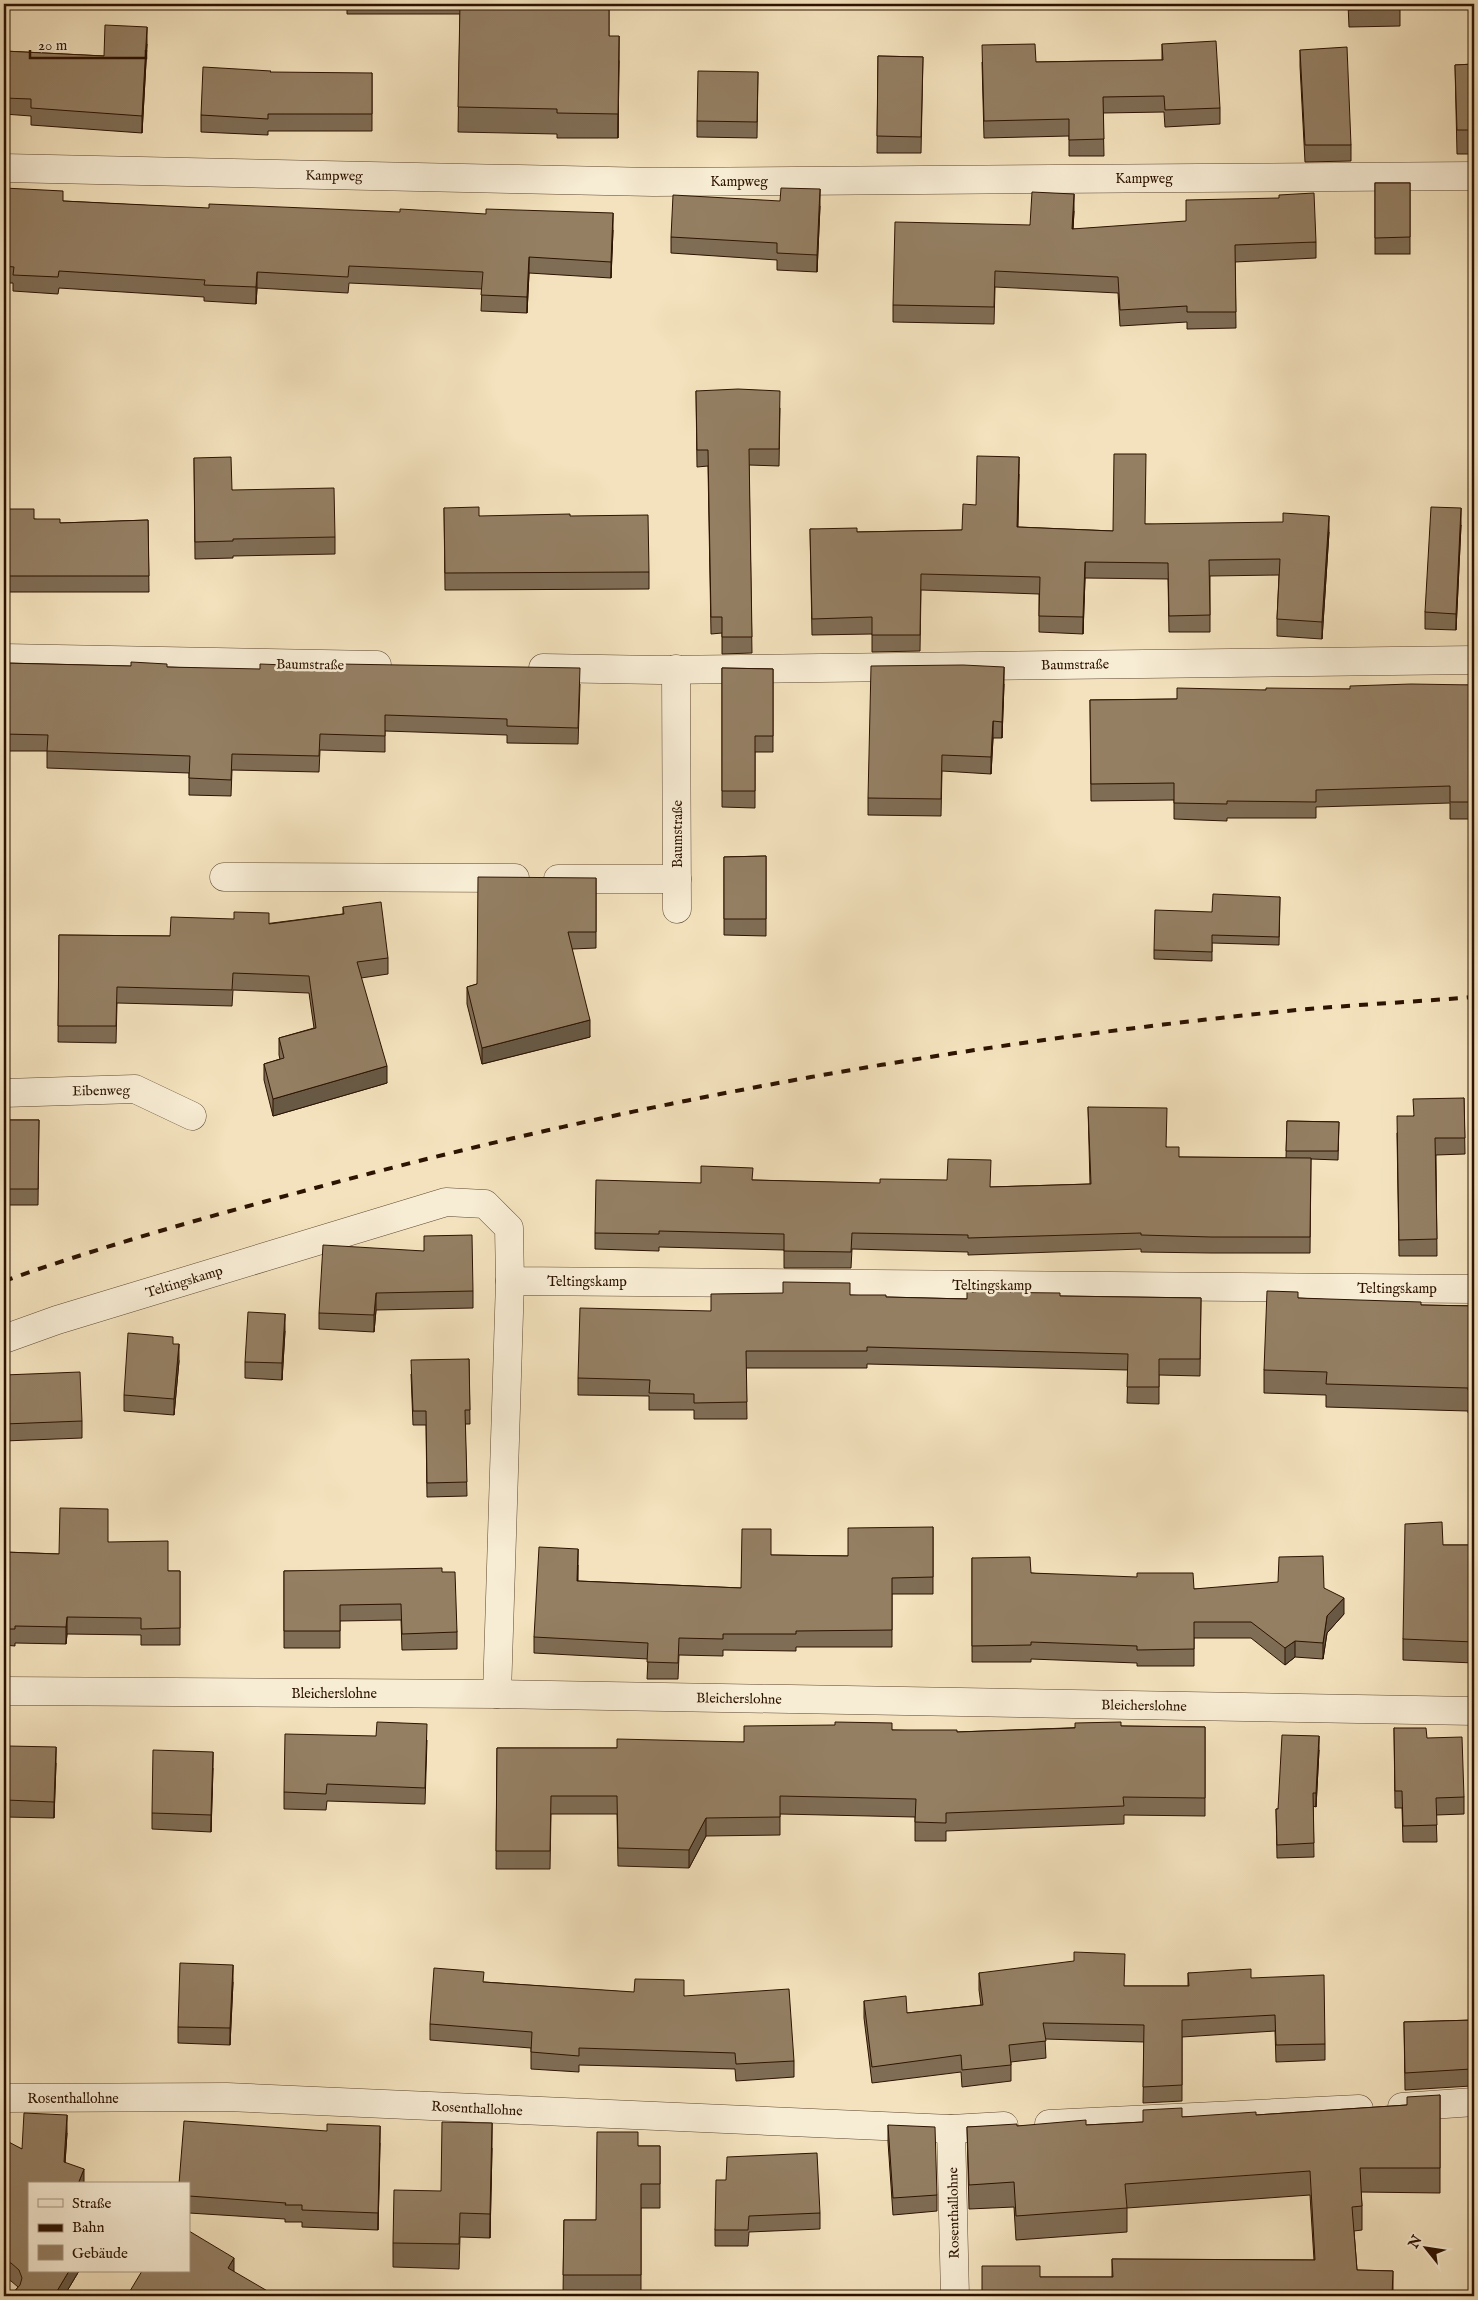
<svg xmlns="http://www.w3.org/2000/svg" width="1478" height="2300" font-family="'IM FELL English',serif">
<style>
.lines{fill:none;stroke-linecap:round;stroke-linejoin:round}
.street-casing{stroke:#5e4730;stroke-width:29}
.street{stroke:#f7ecd4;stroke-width:28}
.rail{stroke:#2d1301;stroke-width:4;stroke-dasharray:9 9;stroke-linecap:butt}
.wall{fill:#7f6d55;stroke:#2d1301}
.shaded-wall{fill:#685945;stroke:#2d1301}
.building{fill:#947f63;stroke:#2d1301}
.labels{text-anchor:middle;stroke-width:5;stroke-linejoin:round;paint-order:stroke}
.street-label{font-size:14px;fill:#2d1301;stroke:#f7ecd4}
</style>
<rect width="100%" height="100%" fill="#f3e2bd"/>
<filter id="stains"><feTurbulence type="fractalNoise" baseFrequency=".004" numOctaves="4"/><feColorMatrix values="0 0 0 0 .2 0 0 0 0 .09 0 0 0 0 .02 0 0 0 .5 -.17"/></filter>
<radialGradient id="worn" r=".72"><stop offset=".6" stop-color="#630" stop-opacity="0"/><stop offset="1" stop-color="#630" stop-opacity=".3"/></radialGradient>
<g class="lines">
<g class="street-casing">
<g id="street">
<path d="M4,168L653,182L1474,176"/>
<path d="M4,658L377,665"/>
<path d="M543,668L659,670L1474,660"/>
<path d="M676,669L677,909"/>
<path d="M224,877L515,878"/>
<path d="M558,879H677"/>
<path d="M4,1093L135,1089L192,1116"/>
<path d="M4,1339L57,1320L446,1202L485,1204L509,1228L510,1281L1474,1289"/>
<path d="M4,1691L497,1694L1474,1711"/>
<path d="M497,1694L510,1281"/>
<path d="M4,2098L227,2097L951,2129L1004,2126"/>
<path d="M1402,2107L1474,2102"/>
<path d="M1049,2124L1359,2109"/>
<path d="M951,2129L955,2296"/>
</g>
</g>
<use href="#street" class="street"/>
<path class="rail" d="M4,1281C106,1245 210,1216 315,1188C633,1102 958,1044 1286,1011C1349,1005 1412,1002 1474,997"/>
</g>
<g class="wall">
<path d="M347,4H609V36L619,61L618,138H557V134L458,132L460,14H347Z"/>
<path d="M1348,4H1400V26L1349,27Z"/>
<path d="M147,44L142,133L31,125V116L4,114V51L104,56Z"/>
<path d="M1162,44L1220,108V124L1165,127L1164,112L1103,113L1104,156H1069V136L984,138L982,62H1036L1162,60Z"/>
<path d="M1300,50L1351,145V161L1305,162L1300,66Z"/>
<path d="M878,56L923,57L921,153H877Z"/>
<path d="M1474,64V154H1457L1455,65Z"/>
<path d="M758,72L757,138L697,137V121Z"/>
<path d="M372,73V131H268V135L201,132V115Z"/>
<rect x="1375" y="183" width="35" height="71"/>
<path d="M4,188L63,201L613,230L611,278L529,273L527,313L481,311L482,289L349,283L348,293L257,288L256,304L204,301V297L59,288L58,294L13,291V283H4Z"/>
<path d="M820,206L817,272L777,270V260L671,253V237Z"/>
<path d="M1074,211L1073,229L1316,242V258L1235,262L1236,328L1187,329V322L1120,326L1118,293L995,287L994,324L893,322V305L1030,225Z"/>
<path d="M696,391L780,408L779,466L749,465L752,653L722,654V633L711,634L708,466L697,467Z"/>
<path d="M194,458L232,490L335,537V554L233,556V558L195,559Z"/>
<path d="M1019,474L1018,527L1113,531L1145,524L1329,532L1322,639L1277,636V619L1279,575L1210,576V632H1169L1168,579L1085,578L1083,634L1039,632V594L921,590L920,651L872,652V634L812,635L810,529L857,532L962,530L976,505Z"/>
<path d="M444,508L479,516L649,572V589L445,590Z"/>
<path d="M4,509L34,519L60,523L148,520L149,592H4Z"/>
<path d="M1461,525L1456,630L1425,629V612Z"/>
<path d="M4,663L167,667L580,684L578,744L507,743V735L385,731V752L320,750L319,772L232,770L231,796L189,795V773L47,768V751H4Z"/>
<path d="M722,668L773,669V752H755V808L722,807Z"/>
<path d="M1004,684L1002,738H993L991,774L942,771L941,816L868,815V798Z"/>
<path d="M1474,685V819H1450V803L1316,807V818H1227V821L1174,819V800L1091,801L1090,700L1177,699L1266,690L1350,689Z"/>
<path d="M766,856V936L724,935V857Z"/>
<path d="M596,878V948L572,949L590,1037L482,1064L467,1004V987L477,984Z"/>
<path d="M1280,897L1279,945L1212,943V961L1154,959V950L1212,912Z"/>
<path d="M343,907L388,958V974L361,978L387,1083L273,1116L264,1080V1064L280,1059L279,1055V1038L314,1028L309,993L233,990L232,1006L117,1003L116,1043L58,1042L59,935L170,936L343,914Z"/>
<path d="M1464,1098L1465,1154L1436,1155L1437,1256H1399L1397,1133L1413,1116Z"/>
<path d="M1088,1107L1167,1147L1179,1157L1286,1158L1287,1121L1339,1122L1338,1160L1311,1159L1310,1253H1211L1141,1252V1249L968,1255V1252L852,1249L851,1268H784V1250L659,1247V1251L595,1249V1233L701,1183L753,1180L991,1187L1090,1184Z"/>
<path d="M4,1120H39L38,1205H4Z"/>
<path d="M424,1251L473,1291V1308L376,1310L374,1332L319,1329V1313Z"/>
<path d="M850,1295L886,1297L967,1299L1060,1296L1201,1298L1200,1376L1159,1375V1404L1127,1403L1128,1370L867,1364V1368H746L747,1419H694V1410H649V1396L578,1395V1378L711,1311Z"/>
<path d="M1298,1298L1421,1305L1474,1306V1414L1468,1413V1411L1326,1407V1395L1264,1393V1370Z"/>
<path d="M285,1331L282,1380L245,1378V1362Z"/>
<path d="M173,1344L179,1361L174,1415L124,1411V1395Z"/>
<path d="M469,1359L470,1424H465L467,1496L427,1497L426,1425H413L411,1374Z"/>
<path d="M4,1375L82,1421V1438L4,1441Z"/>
<path d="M933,1527V1594H892V1647H796V1651L723,1650V1656L679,1655L678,1679H647L648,1659L534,1653V1637L578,1565V1581L741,1588L771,1555L848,1556Z"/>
<path d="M108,1542L168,1571H180V1645H141V1635L67,1634L66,1644L15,1643V1646L4,1645V1552L59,1554Z"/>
<path d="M1443,1545H1474V1663L1403,1660V1639Z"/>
<path d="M972,1558L1031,1573L1194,1589L1324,1588L1344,1614L1327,1633L1323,1659L1295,1657L1285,1665L1251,1638H1194V1666H1137V1663L1031,1659V1662H972Z"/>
<path d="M284,1571L442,1572L457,1632V1649L402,1650L401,1620L340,1621V1648H284Z"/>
<path d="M1121,1726L1205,1727V1816L1124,1815V1824L946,1831V1841H915V1817L780,1814V1835L706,1836L689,1868L618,1866L617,1814H551L550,1869H496L497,1748H617L744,1742L892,1730L957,1732Z"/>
<path d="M1394,1728L1427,1738L1464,1797V1814L1436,1815L1437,1842H1403L1402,1808H1395Z"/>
<path d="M427,1740L425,1804L327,1801L326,1810L284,1809V1792Z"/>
<path d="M1319,1750L1316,1807L1313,1806L1314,1857L1277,1858L1276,1809H1278Z"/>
<path d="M56,1763L54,1818L6,1817V1800Z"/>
<path d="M213,1768L211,1832L152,1829V1813Z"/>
<path d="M979,1973L1124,1986H1188V1973L1251,1978L1325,2044V2060L1276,2062L1275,2031L1182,2037V2101L1143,2103L1144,2042L1045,2039L1046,2058L1011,2062V2081L962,2087L961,2072L872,2083L864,2018V2001L907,2013L981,2005L979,1990Z"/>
<path d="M233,1982L230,2045L178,2043V2027Z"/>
<path d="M484,1982L684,1996L794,2061V2077L736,2081L735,2069L579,2065V2072L531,2069V2048L430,2040V2024Z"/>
<path d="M1474,2020V2068H1471V2086L1405,2090L1404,2022Z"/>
<path d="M1440,2095V2193L1361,2192L1362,2206V2230L1354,2231L1357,2270L1393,2271V2296H982L1040,2277H1112V2259L1314,2260L1310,2195L1127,2208V2232L1016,2240L1014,2207L969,2209L967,2127L1086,2125L1143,2122L1182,2117L1256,2115L1407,2105Z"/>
<path d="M888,2125L937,2195V2211L893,2215L888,2142Z"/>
<path d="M67,2133L65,2162L84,2184L29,2271H79L64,2296L6,2294L14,2292L18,2287L11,2281L4,2279V2141L22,2149Z"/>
<path d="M380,2143L378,2230L302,2227V2222H285V2219L189,2213V2184Z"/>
<path d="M638,2146H660V2208H641V2296H563L564,2220H596Z"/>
<path d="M492,2148L490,2238L460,2237L459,2269L393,2267V2243L441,2191Z"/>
<path d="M726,2180L820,2213V2229L749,2232L748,2246H715V2230Z"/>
</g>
<g class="shaded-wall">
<path d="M147,27V44L142,133V116Z"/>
<path d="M619,36V61L618,138V114Z"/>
<path d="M820,189V206L817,272V255Z"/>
<path d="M1074,194V211L1072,246V229Z"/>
<path d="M613,213V230L611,278V262Z"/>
<path d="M529,257V273L527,313V297Z"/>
<path d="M257,272V288L256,304V287Z"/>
<path d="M1019,457V474L1017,544V527Z"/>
<path d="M1461,508V525L1456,630V614Z"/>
<path d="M1329,516V532L1322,639V622Z"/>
<path d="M1085,562V578L1083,634V617Z"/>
<path d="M1004,667V684L1002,738V722Z"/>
<path d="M993,721V738L991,774V757Z"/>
<path d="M590,1020V1037L482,1064V1048Z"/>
<path d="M387,1066V1083L273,1116V1099Z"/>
<path d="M376,1293V1310L374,1332V1315Z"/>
<path d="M285,1314V1331L282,1380V1363Z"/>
<path d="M179,1344V1361L174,1415V1399Z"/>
<path d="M578,1549V1565L577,1598V1581Z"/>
<path d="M1344,1598V1614L1327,1633L1323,1659V1643L1327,1616Z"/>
<path d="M67,1617V1634L66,1644V1627Z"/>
<path d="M1295,1641V1657L1285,1665V1648Z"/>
<path d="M1319,1736V1750L1316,1807V1793Z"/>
<path d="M56,1747V1763L54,1818V1802Z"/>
<path d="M213,1752V1768L211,1832V1815Z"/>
<path d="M706,1818V1836L689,1868V1850Z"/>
<path d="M233,1965V1982L230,2045V2028Z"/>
<path d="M67,2115V2133L64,2179V2162Z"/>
<path d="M492,2123V2148L490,2238V2214Z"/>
<path d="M380,2126V2143L378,2230V2213Z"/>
<path d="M84,2169V2184H78Z"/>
<path d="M234,2258V2277L228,2268Z"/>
<path d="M69,2271H79L64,2296H54Z"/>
</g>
<g class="building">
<path d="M460,4H609V36H619L618,114L557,113V109L458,107Z"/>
<path d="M1348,4H1400V9L1349,10Z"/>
<path d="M105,25L147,27L142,116L31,108V99L4,98V51L104,56Z"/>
<path d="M1216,41L1220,108L1165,110L1164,96L1103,97L1104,139L1069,140V119L984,121L982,45L1035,44L1036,62L1163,60L1162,44Z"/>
<path d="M1347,47L1351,145H1305L1300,50Z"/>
<path d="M878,56L923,57L921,137L877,136Z"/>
<path d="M1474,64V130H1457L1455,65Z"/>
<path d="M203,67L271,71L270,72L372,73V114H268V119L201,115Z"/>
<path d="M698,71L758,72L757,122L697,121Z"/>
<path d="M1375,183H1410V237L1375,238Z"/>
<path d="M4,188L63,191V201L209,208V204L400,212V209L486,214V209L613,213L611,262L529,257L527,297L481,295L483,272L349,266L348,277L257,272L256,287L204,285L205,280L59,271L58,277L13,275L14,267L4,266Z"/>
<path d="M781,188L820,189L817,255L777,253V243L671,237L673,195L780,201Z"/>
<path d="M1032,192L1074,194L1072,229L1186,221V200L1279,198V195L1314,193L1316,242L1235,245L1236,312H1187V306L1120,310L1118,277L995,271L994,307L893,305L895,222L1030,225Z"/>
<path d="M738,389L780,391L779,449H749L752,637H722V617H711L708,450H697L696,391Z"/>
<path d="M1114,454H1146L1145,524L1283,522V513L1329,516L1322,622L1277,619L1280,559L1209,560L1210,615L1169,616L1168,563L1085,562L1083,617L1039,616L1040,577L921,574L920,635H872V617L812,619L810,529L857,528V532L962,530L963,504L976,505L977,456L1019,457L1017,527L1113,531Z"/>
<path d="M231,457L232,490L334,488L335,537L233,539V541L195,542L194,458Z"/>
<path d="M479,507V516L570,514V516L648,515L649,572L445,573L444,508Z"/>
<path d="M1431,507L1461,508L1456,614L1425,612Z"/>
<path d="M4,509H34V519H60V523L148,520L149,576H4Z"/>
<path d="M131,662L167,664V667L260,669V664L339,667V664L580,668L578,728L507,726V719L385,715V736L320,734L319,756L232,754L231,780L189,778L190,756L47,751L48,735L4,734V663L131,666Z"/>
<path d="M963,665L1004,667L1002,722L993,721L991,757L942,755L941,799L868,798L871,666Z"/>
<path d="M722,668L773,669V736H755V791H722Z"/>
<path d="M1411,684L1474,685V802H1450V786L1316,790V802L1227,801V804L1174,803V783L1091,784L1090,700L1177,699V688L1266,690V688L1350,689V686Z"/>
<path d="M766,856V919H724V857Z"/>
<path d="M478,877L596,878V932H568L590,1020L482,1048L467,987L477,984Z"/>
<path d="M1213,894L1280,897L1279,937L1212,935V952L1154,950L1155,910L1212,912Z"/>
<path d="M381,902L388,958L357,962L387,1066L273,1099L264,1064L284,1058L279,1038L316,1028L309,976L233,973L232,990L117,987L116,1026H58L59,935L170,936L171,917L234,919V912L269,913V924L344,914L343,907Z"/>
<path d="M1464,1098L1465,1138H1435L1437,1239L1399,1240L1397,1116H1414L1413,1099Z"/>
<path d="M1088,1107L1167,1108L1166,1147H1179V1157L1311,1158L1310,1237H1211L1141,1235V1233L968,1238V1235L852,1233L851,1252L784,1251V1234L659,1231V1234L595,1233L596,1180L701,1183V1166L753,1168L752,1180L880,1183V1179L947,1180L948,1159L991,1160L990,1187L1091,1184Z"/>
<path d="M4,1120H39L38,1189H4Z"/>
<path d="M1287,1121L1339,1122L1338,1151H1286Z"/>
<path d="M472,1235L473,1291L376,1293L374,1315L319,1313L323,1245L424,1251V1236Z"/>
<path d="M783,1282L850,1283V1295H886V1297L967,1299V1292L1060,1293V1296L1201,1298L1200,1359H1159V1387H1127L1128,1354L867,1347V1351H746L747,1402L694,1403V1394L649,1393L650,1380L578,1378L580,1308L711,1311V1294L783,1293Z"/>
<path d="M1267,1291L1298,1292V1298L1421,1302V1305L1474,1306V1390H1468V1388L1326,1384L1327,1372L1264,1370Z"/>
<path d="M248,1312L285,1314L282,1363L245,1362Z"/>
<path d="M128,1333L173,1337V1344H179L174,1399L124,1395Z"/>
<path d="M469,1359L470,1410H465L467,1482L427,1483L426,1411H413L411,1360Z"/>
<path d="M80,1372L82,1421L4,1424V1375Z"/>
<path d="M60,1508L108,1509V1542L168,1541V1571H180V1628L141,1629V1618L67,1617L66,1627L15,1626V1629H4V1552L59,1554Z"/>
<path d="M1442,1522L1443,1545H1474V1642L1403,1639L1405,1524Z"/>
<path d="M933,1527V1577L892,1578V1630L796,1631V1634H723V1639L679,1638L678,1663L647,1662L648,1643L534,1637L539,1547L578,1549L577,1581L741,1588L742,1529H771V1555L848,1556V1528Z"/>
<path d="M1323,1556L1324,1588L1344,1598L1327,1616L1323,1643L1295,1641L1285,1648L1251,1622H1194V1649L1137,1650V1646L1031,1642V1645L972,1646V1558L1030,1557L1031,1573L1137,1577V1573H1193L1194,1589L1278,1582L1279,1557Z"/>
<path d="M442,1568V1572H455L457,1632L402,1634L401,1604L340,1605V1631H284V1571Z"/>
<path d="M377,1722L427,1724L425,1788L327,1784L326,1794L284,1792L285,1734L376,1736Z"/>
<path d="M835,1722L892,1723V1730H957V1732L1075,1728V1723L1121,1722V1726L1205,1727V1798L1123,1797L1124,1806L946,1813V1823L915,1822L916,1799L780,1796V1817L706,1818L689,1850L618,1848L617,1796H551L550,1851H496L497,1748H617V1739L744,1742V1726L835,1725Z"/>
<path d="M1394,1728H1426L1427,1738L1462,1737L1464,1797L1436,1798L1437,1825L1403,1826L1402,1791H1395Z"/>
<path d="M1282,1735L1319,1736L1316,1793H1313L1314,1843L1277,1845L1276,1809H1278Z"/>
<path d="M8,1746L56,1747L54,1802L6,1800Z"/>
<path d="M153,1750L213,1752L211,1815L152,1813Z"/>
<path d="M1074,1952L1125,1954L1124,1986H1189L1188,1973L1251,1969V1978L1324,1975L1325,2044L1276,2045L1275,2015L1182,2020V2085L1143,2087L1144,2025L1043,2023L1046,2041L1009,2045L1011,2065L962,2070L961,2055L872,2067L864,2001L906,1996L907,2013L983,2005L979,1973L1074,1961Z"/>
<path d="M180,1963L233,1965L230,2028L178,2027Z"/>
<path d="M434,1968L484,1972L483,1982L634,1992L635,1979L684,1980V1996L789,1989L794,2061L736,2064L735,2053L579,2048V2056L531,2052L532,2032L430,2024Z"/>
<path d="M1474,2020V2052H1470L1471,2069L1405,2073L1404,2022Z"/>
<path d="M1440,2095V2168H1360L1362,2206L1352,2207L1357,2270L1393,2271L1392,2296H982V2266H1040V2277H1113L1112,2259L1315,2260L1310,2171L1125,2184L1127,2208L1016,2216L1014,2182L969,2185L967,2127L1017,2124V2126L1086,2120V2125L1143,2122V2110L1182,2108V2117L1256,2112V2115L1407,2105V2097Z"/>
<path d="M24,2113L67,2115L64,2162L84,2169L78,2184H29V2271H69L54,2296H4V2293L6,2294L14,2292L20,2285L22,2278L19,2270L11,2263L4,2262V2141L5,2140L22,2149Z"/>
<path d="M184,2121L327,2131V2124L380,2126L378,2213L302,2210V2205H285L286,2203L189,2196V2184H179Z"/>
<path d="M442,2122L492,2123L490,2214L460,2213L459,2244L393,2243L394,2190L441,2191Z"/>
<path d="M888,2125L935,2127L937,2195L893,2198Z"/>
<path d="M597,2132H638V2146H660V2184H641V2275H563L564,2220H596Z"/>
<path d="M817,2153L820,2213L749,2216L748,2230H715L716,2180H726L727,2157Z"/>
<path d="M189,2231L234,2258L228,2268L276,2296H127L142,2271H189Z"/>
</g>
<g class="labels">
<g class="street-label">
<text transform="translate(334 175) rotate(1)" y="5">Kampweg</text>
<text x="1144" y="183">Kampweg</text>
<text x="739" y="186">Kampweg</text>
<text transform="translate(310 664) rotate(1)" y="5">Baumstraße</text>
<text transform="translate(1075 664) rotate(-1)" y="5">Baumstraße</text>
<text transform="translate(677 834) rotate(-90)" y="5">Baumstraße</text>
<text transform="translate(101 1090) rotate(-1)" y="5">Eibenweg</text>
<text transform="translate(184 1281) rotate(-17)" y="5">Teltingskamp</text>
<text x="587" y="1286">Teltingskamp</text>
<text x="992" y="1290">Teltingskamp</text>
<text x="1397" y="1293">Teltingskamp</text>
<text x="334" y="1698">Bleicherslohne</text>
<text transform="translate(739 1698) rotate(1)" y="5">Bleicherslohne</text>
<text transform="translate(1144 1705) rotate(1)" y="5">Bleicherslohne</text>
<text x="73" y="2103">Rosenthallohne</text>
<text transform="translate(477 2108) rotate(3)" y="5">Rosenthallohne</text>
<text transform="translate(953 2213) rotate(-91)" y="5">Rosenthallohne</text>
</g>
</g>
<rect width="1478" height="2300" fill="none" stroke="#f3e2bd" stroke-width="20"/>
<rect x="5" y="5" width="1468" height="2290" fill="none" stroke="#2d1301" stroke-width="2.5"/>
<rect x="10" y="10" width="1458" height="2280" fill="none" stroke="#2d1301"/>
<rect x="28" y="2182" width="162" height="90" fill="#f7ecd4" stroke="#a69580"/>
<rect x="38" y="2199" width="25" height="8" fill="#f7ecd4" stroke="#a69580"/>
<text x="72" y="2208" font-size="15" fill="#2d1301">Straße</text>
<rect x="38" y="2224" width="25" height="8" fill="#2d1301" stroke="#a69580"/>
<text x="72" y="2232" font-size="15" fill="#2d1301">Bahn</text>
<rect x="38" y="2245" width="25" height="15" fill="#947f63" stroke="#a69580"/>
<text x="72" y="2258" font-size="15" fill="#2d1301">Gebäude</text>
<g transform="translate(1426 2248) rotate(300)" stroke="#f7ecd4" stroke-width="4" paint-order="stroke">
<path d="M0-4L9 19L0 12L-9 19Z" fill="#2d1301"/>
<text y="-8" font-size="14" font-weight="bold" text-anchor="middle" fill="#2d1301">N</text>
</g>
<path d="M30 50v8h116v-8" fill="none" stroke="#2d1301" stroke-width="2.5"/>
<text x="38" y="50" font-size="15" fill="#2d1301" stroke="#f7ecd4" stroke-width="4" paint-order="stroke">20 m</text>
<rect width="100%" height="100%" filter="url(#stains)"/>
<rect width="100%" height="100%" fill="url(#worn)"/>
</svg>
